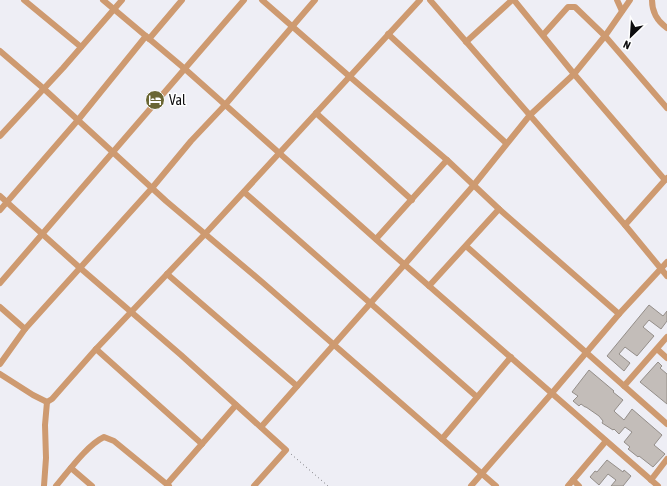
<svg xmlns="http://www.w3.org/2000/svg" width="667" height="486" font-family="'Asap Condensed',sans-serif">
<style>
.building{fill:#c3bdb9;stroke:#948e89}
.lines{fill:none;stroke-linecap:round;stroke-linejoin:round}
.path{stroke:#77777b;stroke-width:1;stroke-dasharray:1 3;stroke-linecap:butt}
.minor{stroke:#ce9a70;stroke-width:6}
.labels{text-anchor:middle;stroke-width:3;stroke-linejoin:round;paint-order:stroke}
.poi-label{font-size:14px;fill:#0d0d0f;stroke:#fff;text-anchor:start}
</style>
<rect width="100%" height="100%" fill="#eeeef5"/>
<g class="building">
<path d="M649,305L663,316L667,311V321L661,329L649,320L643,327L654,336L637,356L625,347L619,354L630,363L624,371L607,356Z"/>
<path d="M658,362L662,366L660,368L667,374V404L640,382Z"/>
<path d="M589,370L614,391L613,392L623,400L614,411L616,413L624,420L632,409L662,435L654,445L665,454L653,467L639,456L638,457L628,449L630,447L624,442L632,432L625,427L619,434L614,429L613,430L602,423L603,421L599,416L586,407H585L581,404L579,406L573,401L578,396L572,392Z"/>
<path d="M607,460L623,472L624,470L631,476L623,486H611L616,480L608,474L599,485L590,477L595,471L597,472Z"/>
</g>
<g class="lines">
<path class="path" d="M291,454L328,486"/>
<g class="minor">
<path d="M24,0L81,47"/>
<path d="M103,0L185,69L389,251L658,486"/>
<path d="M262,0L349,76L447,160L499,209L619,314"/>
<path d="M430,0L625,225L667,276"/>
<path d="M514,0L574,74L665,180L667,178"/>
<path d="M617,0L622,11"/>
<path d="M652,0C652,12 657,21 667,28"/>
<path d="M388,34L506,143"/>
<path d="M543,35L568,7H575L605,36L667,108"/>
<path d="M149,39L182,0"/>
<path d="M466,42L512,0"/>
<path d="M0,51L43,88L166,201L262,282L496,486"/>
<path d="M316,113L412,200"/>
<path d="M0,136L63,68L122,0"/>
<path d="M244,192L477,397"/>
<path d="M0,196L79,267L181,355L286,450L254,486"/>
<path d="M0,210L78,120L146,36"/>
<path d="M625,225L665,180"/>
<path d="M376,239L447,160"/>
<path d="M466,246L667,424"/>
<path d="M167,274L297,386"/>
<path d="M0,283L244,0"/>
<path d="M429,286L499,209"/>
<path d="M0,307L25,329"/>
<path d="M96,349L202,444"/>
<path d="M657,349L667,358"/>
<path d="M0,364L25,329L152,188L191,141L225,105L315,0"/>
<path d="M0,374L33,395L47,402"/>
<path d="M624,386L667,337"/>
<path d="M47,402L52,399L96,349L205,234L420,0"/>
<path d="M261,427L405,264L473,186L530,115L574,74L605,36L630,0"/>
<path d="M442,439L511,357"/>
<path d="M71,468L92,486"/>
<path d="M573,480L579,486"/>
<path d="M651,480L667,459"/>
<path d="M167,484L236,405"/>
<path d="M44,486L46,458L45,425L47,402"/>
<path d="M56,486C68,472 87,445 104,437L114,441L169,486"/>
<path d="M471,486L552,393L619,314L667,262"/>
<path d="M568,486L606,441"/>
</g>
</g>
<defs>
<g id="hotel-disc" transform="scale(1)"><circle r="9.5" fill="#6a6633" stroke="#fff"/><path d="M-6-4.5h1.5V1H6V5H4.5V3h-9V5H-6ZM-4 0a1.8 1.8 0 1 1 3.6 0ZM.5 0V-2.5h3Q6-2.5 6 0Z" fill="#fff"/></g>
</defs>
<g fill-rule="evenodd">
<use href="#hotel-disc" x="155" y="100"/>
</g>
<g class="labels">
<g class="poi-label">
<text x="169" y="105">Val</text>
</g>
</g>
<g transform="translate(631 36) rotate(205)" stroke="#ffffff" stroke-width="3" paint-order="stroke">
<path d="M0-3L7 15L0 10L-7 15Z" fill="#0d0d0f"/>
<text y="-6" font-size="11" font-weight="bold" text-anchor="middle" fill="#0d0d0f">N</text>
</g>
</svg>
